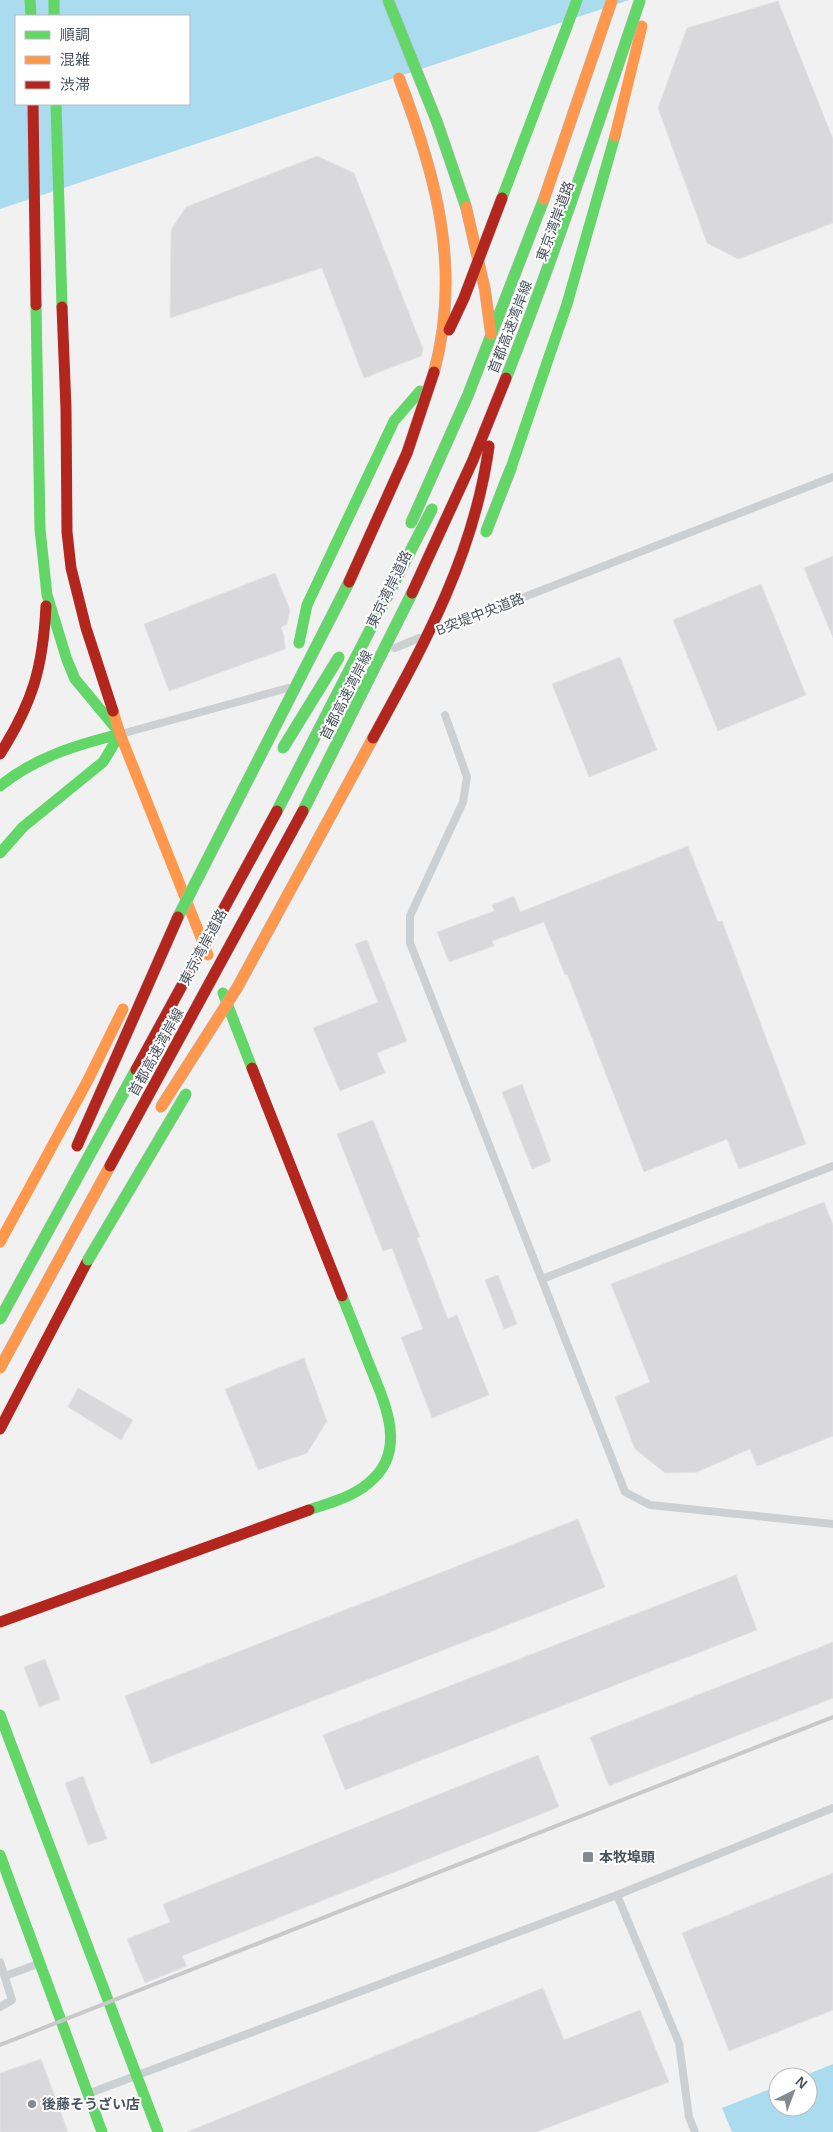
<svg xmlns="http://www.w3.org/2000/svg" width="833" height="2132" font-family="Helvetica,'Noto Sans JP',sans-serif">
<style>
.water{fill:#abdbee;fill-rule:evenodd}
.building{fill:#d9d9db;stroke:#e3e3e4}
.lines{fill:none;stroke-linecap:round;stroke-linejoin:round}
.lane{stroke:#cdd0d2;stroke-width:8}
.fast{stroke:#63d668;stroke-width:11}
.slow{stroke:#ff974d;stroke-width:11}
.jam{stroke:#b3261e;stroke-width:11}
.rail{stroke:#c8c9cb;stroke-width:4}
.fast-bridge-casing{stroke:#b7bbc1;stroke-width:12;stroke-linecap:butt}
.slow-bridge-casing{stroke:#b7bbc1;stroke-width:12;stroke-linecap:butt}
.jam-bridge-casing{stroke:#b7bbc1;stroke-width:12;stroke-linecap:butt}
.fast-bridge{stroke:#63d668;stroke-width:11}
.slow-bridge{stroke:#ff974d;stroke-width:11}
.jam-bridge{stroke:#b3261e;stroke-width:11}
.poi-dot{fill:#848a91;stroke:#fff;stroke-width:2}
.labels{text-anchor:middle;stroke-width:4;stroke-linejoin:round;paint-order:stroke}
.street-label{font-size:14px;fill:#48525e;stroke:#fff}
.poi-label{font-size:14px;font-weight:bold;fill:#48525e;stroke:#fff;text-anchor:start}
</style>
<rect width="100%" height="100%" fill="#f2f1f1"/>
<g class="water">
<path d="M0,0H629L0,209ZM16,16H189V104H16Z"/>
<path d="M833,2064V2132H732L722,2108L778,2086V2107H808V2077H801Z"/>
</g>
<g class="building">
<path d="M778,1L833,139V223L738,259L707,243L658,108L687,28Z"/>
<path d="M317,156L354,173L423,349L421,356L364,378L322,268L170,318L171,230L186,207Z"/>
<path d="M833,556V638L804,568Z"/>
<path d="M275,573L290,610L287,624L281,627L284,636L285,649L169,691L144,624Z"/>
<path d="M761,584L806,695L718,731L673,620Z"/>
<path d="M620,657L657,750L589,777L552,684Z"/>
<path d="M688,846L718,922L722,921L806,1144L739,1169L727,1139L644,1172L567,974L565,975L544,922L492,941L494,946L449,962L437,932L494,911L492,905L514,896L520,912Z"/>
<path d="M367,940L407,1041L377,1053L385,1073L340,1091L313,1028L378,1002L355,944Z"/>
<path d="M522,1084L551,1161L532,1169L502,1092Z"/>
<path d="M373,1120L420,1237L417,1238L448,1319L457,1315L489,1395L432,1418L401,1337L423,1329L392,1248L383,1251L337,1134Z"/>
<path d="M824,1202L833,1225V1436L757,1466L750,1449L697,1472L665,1473L635,1449L615,1397L650,1382L611,1284Z"/>
<path d="M498,1275L517,1324L504,1329L485,1280Z"/>
<path d="M304,1358L327,1421L307,1453L258,1470L225,1389Z"/>
<path d="M78,1388L133,1420L121,1440L68,1407Z"/>
<path d="M578,1519L605,1587L151,1764L125,1696Z"/>
<path d="M736,1575L757,1630L345,1790L323,1735Z"/>
<path d="M833,1642V1698L609,1786L590,1737Z"/>
<path d="M45,1659L60,1699L39,1707L24,1667Z"/>
<path d="M538,1755L559,1807L182,1956L187,1966L145,1983L127,1939L170,1922L163,1904Z"/>
<path d="M83,1776L107,1839L88,1845L65,1783Z"/>
<path d="M833,1873V2010L729,2051L682,1933Z"/>
<path d="M543,1988L564,2040L640,2010L669,2082L536,2132H187Z"/>
<path d="M41,2059L68,2132H0V2073Z"/>
</g>
<g class="lines">
<g class="lane">
<path d="M439,630L833,477"/>
<path d="M395,648L419,638"/>
<path d="M445,715L467,777L463,802L410,916V943L625,1492L650,1505L833,1524"/>
<path d="M121,734L288,688"/>
<path d="M542,1279L833,1166"/>
<path d="M617,1895L679,2043L689,2117L695,2132"/>
<path d="M0,1962L12,2000L0,2007"/>
<path d="M5,1976L38,1964"/>
<path d="M90,2093L617,1895L833,1808"/>
</g>
<g class="fast">
<path d="M30,0L31,16"/>
<path d="M54,0V16"/>
<path d="M56,104L62,307"/>
<path d="M502,198L577,0"/>
<path d="M36,305L40,529L47,595L67,660L75,679L114,726"/>
<path d="M511,468L567,304L615,136"/>
<path d="M299,643L307,605L394,421L420,391"/>
<path d="M0,786C36,757 76,745 120,734"/>
<path d="M0,853L23,827L103,762L120,734"/>
<path d="M223,993L252,1068"/>
<path d="M309,1510C332,1502 357,1496 374,1478C407,1446 383,1399 369,1364C360,1341 351,1318 342,1296"/>
<path d="M0,1715L158,2132"/>
<path d="M0,1855L102,2132"/>
</g>
<g class="slow">
<path d="M615,136L642,26"/>
<path d="M113,711L120,734L208,955"/>
<path d="M0,1242L88,1080L123,1009"/>
</g>
<g class="jam">
<path d="M33,104L36,305"/>
<path d="M62,307L66,409L67,532L71,568L86,628L113,711"/>
<path d="M0,754C33,702 43,667 46,606"/>
<path d="M252,1068L342,1296"/>
<path d="M0,1429L88,1260"/>
<path d="M0,1622L309,1510"/>
</g>
<path class="rail" d="M0,2045L833,1717"/>
<g class="fast-bridge-casing">
<g id="fast-bridge">
<path d="M388,0L437,122L466,207"/>
<path d="M506,378C555,254 597,127 640,0"/>
<path d="M411,523L468,395L544,199"/>
<path d="M486,532L511,468"/>
<path d="M283,748L339,657"/>
<path d="M277,811L432,509"/>
<path d="M303,811L412,593"/>
<path d="M178,917L349,582"/>
<path d="M88,1260L186,1094"/>
<path d="M0,1319L136,1070"/>
</g>
</g>
<g class="slow-bridge-casing">
<g id="slow-bridge">
<path d="M399,78C436,175 462,269 434,372"/>
<path d="M544,199L612,0"/>
<path d="M466,207L485,290L491,334"/>
<path d="M161,1107L237,988L373,738"/>
<path d="M0,1368L110,1166"/>
</g>
</g>
<g class="jam-bridge-casing">
<g id="jam-bridge">
<path d="M449,330L464,298L502,198"/>
<path d="M349,582L407,453L434,372"/>
<path d="M412,593L473,460L506,378"/>
<path d="M373,738C425,643 474,555 489,446"/>
<path d="M136,1070L277,811"/>
<path d="M77,1146L178,917"/>
<path d="M110,1166L303,811"/>
</g>
</g>
<use href="#fast-bridge" class="fast-bridge"/>
<use href="#slow-bridge" class="slow-bridge"/>
<use href="#jam-bridge" class="jam-bridge"/>
</g>
<g class="poi-dot">
<rect x="582" y="1851" width="12" height="12" rx="2.5"/>
<circle cx="32" cy="2104" r="5"/>
</g>
<g class="labels">
<g class="street-label">
<text transform="translate(555 221) rotate(-70)" y="5">東京湾岸道路</text>
<text transform="translate(510 327) rotate(-69)" y="5">首都高速湾岸線</text>
<text transform="translate(389 589) rotate(-64)" y="5">東京湾岸道路</text>
<text transform="translate(480 614) rotate(-21)" y="5">B突堤中央道路</text>
<text transform="translate(346 695) rotate(-63)" y="5">首都高速湾岸線</text>
<text transform="translate(203 947) rotate(-62)" y="5">東京湾岸道路</text>
<text transform="translate(156 1052) rotate(-61)" y="5">首都高速湾岸線</text>
</g>
<g class="poi-label">
<text x="599" y="1862">本牧埠頭</text>
<text x="42" y="2109">後藤そうざい店</text>
</g>
</g>
<rect x="15" y="15" width="175" height="90" fill="#ffffff" stroke="#b6babf"/>
<rect x="25" y="31" width="25" height="8" fill="#63d668" stroke="#b6babf"/>
<text x="60" y="40" font-size="15" fill="#48525e">順調</text>
<rect x="25" y="56" width="25" height="8" fill="#ff974d" stroke="#b6babf"/>
<text x="60" y="65" font-size="15" fill="#48525e">混雑</text>
<rect x="25" y="81" width="25" height="8" fill="#b3261e" stroke="#b6babf"/>
<text x="60" y="90" font-size="15" fill="#48525e">渋滞</text>
<g transform="translate(793 2092) rotate(42)"><circle r="24" fill="#ffffff" stroke="#b6babf"/>
<path d="M0-4L9 19L0 12L-9 19Z" fill="#848a91"/>
<text y="-8" font-size="14" font-weight="bold" text-anchor="middle" fill="#48525e">N</text>
</g>
</svg>
